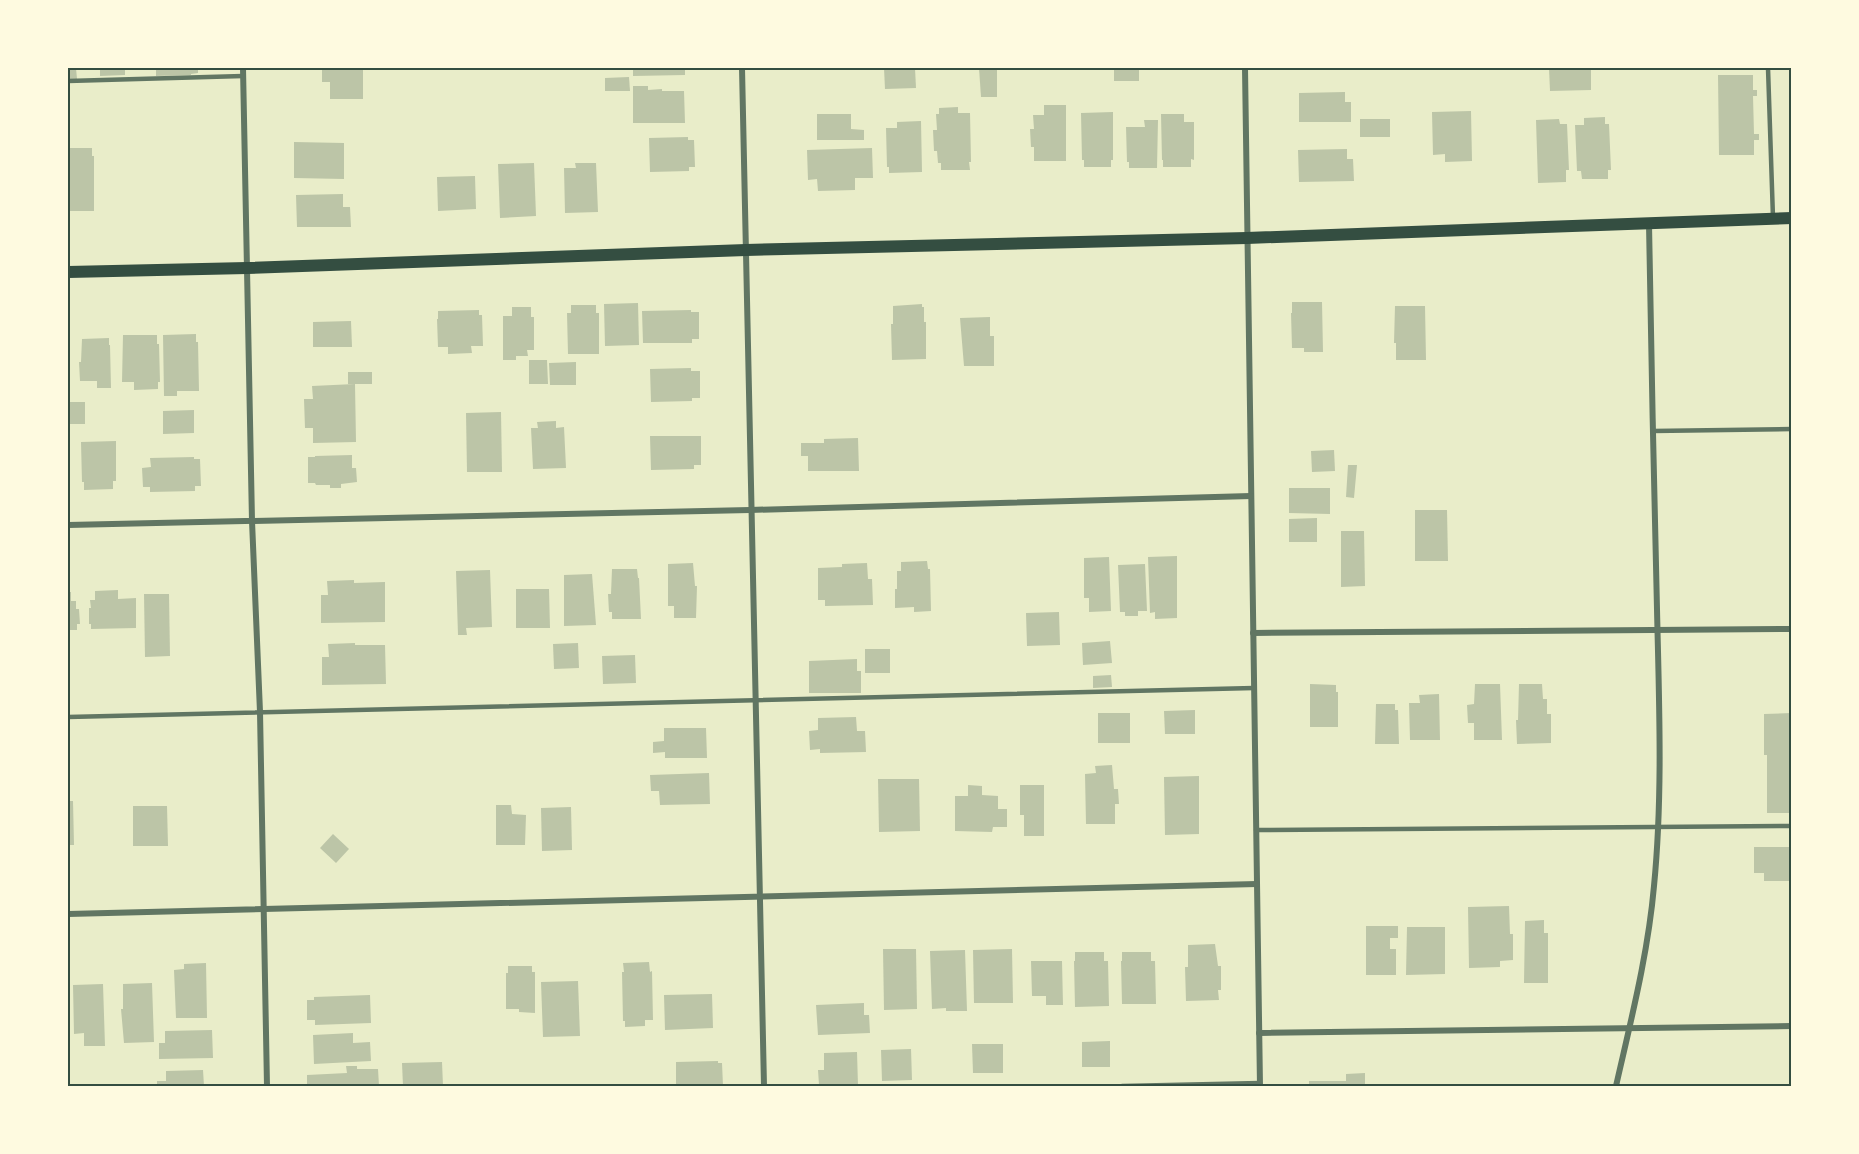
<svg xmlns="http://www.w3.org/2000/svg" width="1859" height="1154" font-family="'Asap Condensed',sans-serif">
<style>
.building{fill:#bcc5a7}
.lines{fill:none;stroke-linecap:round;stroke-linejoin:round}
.service{stroke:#617663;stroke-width:4.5}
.minor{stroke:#617663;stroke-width:6}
.secondary{stroke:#344e41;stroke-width:12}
.neatline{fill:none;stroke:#344e41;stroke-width:2}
</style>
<rect width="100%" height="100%" fill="#e9edc9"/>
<g class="building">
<path d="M68,68H76L77,79H68Z"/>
<path d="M100,68H125V75L100,76Z"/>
<path d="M156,68H198V73L191,74V75L156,76Z"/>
<path d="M330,68H358V69H363V99H330V82H322V70H330Z"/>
<path d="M633,68H685V75L633,76Z"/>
<path d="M884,68H915L916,88L885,89Z"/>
<path d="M979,68H997V97H981Z"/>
<rect x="1114" y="68" width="25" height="13"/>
<path d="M1549,68H1591V90L1550,91Z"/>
<path d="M1718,75H1753V90H1757V96H1753L1754,134H1759V140H1754V155H1719Z"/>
<path d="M629,77L630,91H605V78Z"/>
<path d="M633,86H648V90L662,89V91H684L685,123H633Z"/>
<path d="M1345,92V102H1351V122H1299V93Z"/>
<path d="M1044,105H1066V161H1034V147H1031L1030,129H1034L1033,115H1044Z"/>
<path d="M958,107V113H970L971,162H969L970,170H941V163H938L937,151H934L933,130H937L936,114H939V108Z"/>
<path d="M1471,111L1472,161L1445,162V154L1433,155L1432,112Z"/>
<path d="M1113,112V160H1111V167H1084V160H1082L1081,113Z"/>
<path d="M817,114H851V129L864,130V140H817Z"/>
<path d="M1161,114H1184V122H1194V160L1191,159V167H1163V160H1162Z"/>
<path d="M1605,117V124H1609L1611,170H1608V179H1582L1581,171H1577L1575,125H1584V118Z"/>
<rect x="1360" y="119" width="30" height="18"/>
<path d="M1559,119L1560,124H1567L1569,170H1566V182L1538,183L1536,120Z"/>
<path d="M1144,120H1158L1157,168H1129V162H1127L1126,127H1145Z"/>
<path d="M921,121L922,172L889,173V167H887L886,128H897V122Z"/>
<path d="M688,137V140H694L695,167H689V171L650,172L649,138Z"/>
<path d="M294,142L344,143V179L294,178Z"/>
<path d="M68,148H92V156H94V211H68Z"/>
<path d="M872,148L873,178H855V190L818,191L817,179L808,180L807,150Z"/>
<path d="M1347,149V159H1353L1354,181L1299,182L1298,150Z"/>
<path d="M534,163L536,216L500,218L498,164Z"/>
<path d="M575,163H596L598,212L565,213L564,168H576Z"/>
<path d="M475,176L476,209L438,211L437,177Z"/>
<path d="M343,194V207H350L351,227H297L296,195Z"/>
<path d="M1292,302H1322L1323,352H1304V348H1292L1291,313H1292Z"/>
<path d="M638,303L639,345L605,346L604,304Z"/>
<path d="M922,304V307H924V322H926V359L892,360L891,324H893V306Z"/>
<path d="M571,305H596V313H599V354H568L567,313H571Z"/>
<path d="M1395,306H1425L1426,360H1396V343H1394Z"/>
<path d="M512,307H531V317H534V350H527L528,356H516V360H503V316H512Z"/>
<path d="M479,310V315H482L483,346H471L472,353L448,354V347H438L437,319H438V311Z"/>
<path d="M691,310V312H699V339H692V343H643L642,311Z"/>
<path d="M990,317V336H994V366H964L960,318Z"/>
<path d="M351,321L352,347H313V322Z"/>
<path d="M196,334V342H198L199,391H177V396H164L163,335Z"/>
<path d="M123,335H157V344H159L160,382H158V389L134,390V382H122Z"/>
<path d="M109,338V345H110L111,388H97V381H80L79,362H81L82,339Z"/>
<path d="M529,360H547L548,384H529Z"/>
<path d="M576,362V385H550L549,363Z"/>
<path d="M691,368V371H700V398H692V401L651,402L650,369Z"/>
<rect x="348" y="372" width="24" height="12"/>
<path d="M355,384L356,442L313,443V428H305L304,399H313L312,386Z"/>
<rect x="68" y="402" width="17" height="22"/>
<path d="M194,410V433L163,434V411Z"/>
<path d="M501,412L502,472H467L466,413Z"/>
<path d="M556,421V428L564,427L566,468L533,469L531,428H538L537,422Z"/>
<path d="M650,436H701V465H694V469L651,470Z"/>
<path d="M858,438L859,471H808V456H801V443H824V439Z"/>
<path d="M116,441V481H113V489L84,490V482H82L81,442Z"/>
<path d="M1334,450L1335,471L1312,472L1311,451Z"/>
<path d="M352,455V468H356L357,482L341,484V488H330V485H316L315,483H308V457H315V456Z"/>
<path d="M194,457V459H200L201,486H195V491L150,492V487H143L142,468L151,467L150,458Z"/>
<path d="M1348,465H1357L1354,498L1346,497Z"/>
<path d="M1289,488H1330V514L1289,513Z"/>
<path d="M1415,510H1447L1448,561H1415Z"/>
<path d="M1317,518V542H1289V519Z"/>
<path d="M1341,531H1364L1365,586L1341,587Z"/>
<path d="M1177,556V618L1155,619V612L1150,613L1148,557Z"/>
<path d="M1109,557L1111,611L1089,612V598H1084V558Z"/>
<path d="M927,561L928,569H930L931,611L914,612V607L895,608V589H897V571H901V562Z"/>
<path d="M693,563L695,586H697L696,618H674V606H668V564Z"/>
<path d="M867,563L868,579H872L873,605L825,606V600H818V568L842,567V564Z"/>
<path d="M1145,564L1147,611H1138V616H1125V612H1120L1118,565Z"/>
<path d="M612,569H637L638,578H639L641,619H612V612H609L608,594H611Z"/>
<path d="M490,570L492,627L466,628L467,635H458L456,571Z"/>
<path d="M592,574L596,625L564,626V575Z"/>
<path d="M354,580V583L385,582V622L321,623V595H328L327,581Z"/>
<path d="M516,589H549L550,628H516Z"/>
<path d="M118,590V599L136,598V628L91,629V624H89V608H91L90,600H95V591Z"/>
<path d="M68,592H71V601H76V609H79L80,624H77V630H68Z"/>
<path d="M144,594H169L170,656L145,657Z"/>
<path d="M1059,612L1060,645L1027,646L1026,613Z"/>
<path d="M1110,641L1112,663L1083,665L1082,643Z"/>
<path d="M355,643V645H385L386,684L322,685V657H329L328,644Z"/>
<path d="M578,643L579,668L554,669L553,644Z"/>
<rect x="865" y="649" width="25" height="24"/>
<path d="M635,655L636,683L603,684L602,656Z"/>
<path d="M857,659V671H861V693H809V661Z"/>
<path d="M1111,675L1112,687L1093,688V676Z"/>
<path d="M1310,684L1336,685V692H1338V727H1310Z"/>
<path d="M1475,684H1500L1502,740H1474V723H1468L1467,705L1474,704Z"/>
<path d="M1519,684H1542L1543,699H1547V714H1551V743L1517,744L1516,720H1518Z"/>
<path d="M1439,694L1440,740H1410L1409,703H1420L1419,695Z"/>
<path d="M1376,704H1395V710H1398L1399,744H1375Z"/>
<path d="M1195,710V734H1165L1164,711Z"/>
<rect x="1098" y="713" width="32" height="30"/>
<path d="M1792,713V813H1767V755H1764V714Z"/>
<path d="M856,717L857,731H865L866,752L820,753V749L810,750L809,731L818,730V718Z"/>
<path d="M664,728H706L707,758H665V752L653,753V742L664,741Z"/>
<path d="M1112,765L1114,789H1118L1119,804H1115V824H1086L1085,774L1096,773L1095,766Z"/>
<path d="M709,773L710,804L660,805L659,791H651L650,775Z"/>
<path d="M1199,776V834L1165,835L1164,777Z"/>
<path d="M878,779H919L920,831L879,832Z"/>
<path d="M968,785L982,786V795L998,796V809H1007V827H993L992,832L955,831V796H968Z"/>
<path d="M1020,785H1044V836H1024V815H1020Z"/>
<path d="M68,801H73L74,845H68Z"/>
<path d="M496,805H511L512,814L526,815L525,845H496Z"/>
<path d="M133,806H167L168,846H133Z"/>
<path d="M571,807L572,850L542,851L541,808Z"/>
<path d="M333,834L349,849L336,863L320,848Z"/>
<path d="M1754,847H1792V881H1764V873H1754Z"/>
<path d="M1509,906L1510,934H1513V960L1500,961V967L1469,968L1468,907Z"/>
<path d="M1544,920V933H1548V983H1524L1525,921Z"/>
<path d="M1366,926H1398V938H1390V949H1396V975H1366Z"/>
<path d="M1407,927H1445V974L1406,975Z"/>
<path d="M1215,944L1218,966H1221V990H1218L1219,1000L1186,1001L1185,967H1188V945Z"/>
<path d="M883,949H916L917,1009L884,1010Z"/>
<path d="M1012,949L1013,1003H974L973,950Z"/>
<path d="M965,950L967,1011H946V1008L932,1009L930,951Z"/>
<path d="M1075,952H1104V961H1108L1109,1006L1075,1007L1074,961H1075Z"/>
<path d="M1122,952H1151V961H1155L1156,1004H1122L1121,961H1122Z"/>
<path d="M1031,961H1062L1063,1005H1046V996H1032Z"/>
<path d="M649,962L650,972L652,971L653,1020H645V1026L625,1027V1021H623L622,972H624L623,963Z"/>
<path d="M206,963L207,1018H176L174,970L184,969V964Z"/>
<path d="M508,966H532V972H535V1013L519,1012V1009H506V973H508Z"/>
<path d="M578,981L580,1036L543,1037L541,982Z"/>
<path d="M152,983L154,1042L124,1043L121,1009H123V984Z"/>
<path d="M103,984L105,1046H84V1033L74,1034L73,985Z"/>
<path d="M712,994L713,1028L665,1030L664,995Z"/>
<path d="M370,995L371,1023L315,1025V1020H307V1000H314V997Z"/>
<path d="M864,1003V1015H869L870,1033L818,1035L816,1005Z"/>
<path d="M212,1030L213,1058L159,1059V1043H165V1031Z"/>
<path d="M353,1033V1043L370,1042L371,1061L314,1064L313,1035Z"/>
<path d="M1110,1041V1067H1082V1042Z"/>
<path d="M972,1044H1003V1073H973Z"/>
<path d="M911,1049L912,1080L882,1081L881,1050Z"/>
<path d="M857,1052L858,1086L819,1085L818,1070H824V1053Z"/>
<path d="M718,1061V1063H722L723,1086H676V1062Z"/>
<path d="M442,1062L443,1086H403L402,1063Z"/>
<path d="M346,1066H357V1069H378L379,1086H307V1075L347,1073Z"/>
<path d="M203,1070L204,1086H157V1081H166V1071Z"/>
<path d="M1365,1073V1086H1309V1081H1346V1074Z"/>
</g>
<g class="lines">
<g class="service">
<path d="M1768,68L1773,218"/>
<path d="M68,81L243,76"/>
<path d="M1653,431L1792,429"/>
<path d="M68,717L1254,688"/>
<path d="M1256,830L1792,826"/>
<path d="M1122,1086L1260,1083"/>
</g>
<g class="minor">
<path d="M243,68L252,521L260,712L267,1086"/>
<path d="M742,68L764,1086"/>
<path d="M1245,68L1260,1086"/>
<path d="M68,525L750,510L1251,496"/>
<path d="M1253,633L1792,629"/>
<path d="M68,914L1257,884"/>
<path d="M1259,1033L1792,1026"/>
<path d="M1616,1086C1631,1020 1648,954 1654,886C1663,794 1659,701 1657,609C1654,481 1651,352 1649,224"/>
</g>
<path class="secondary" d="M68,272L247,268L746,250L1247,238L1792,218"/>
</g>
<rect width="1859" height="1154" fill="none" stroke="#fefae0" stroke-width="138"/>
<rect x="69" y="69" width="1721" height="1016" class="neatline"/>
</svg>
